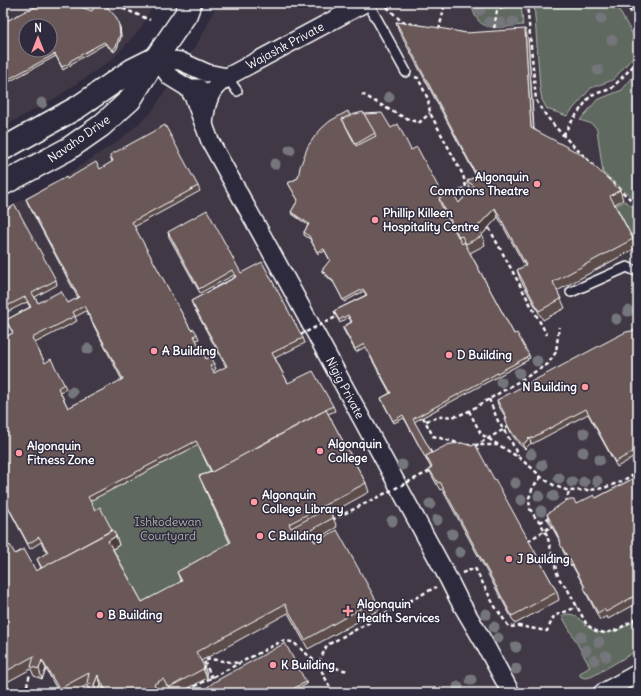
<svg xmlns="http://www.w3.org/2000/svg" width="641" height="696" font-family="Delius,sans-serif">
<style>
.built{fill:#413845;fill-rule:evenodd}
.green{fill:#5f695e;stroke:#afb4ae}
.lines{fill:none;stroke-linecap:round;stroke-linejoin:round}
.lane-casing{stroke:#fff;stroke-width:12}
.street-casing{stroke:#fff;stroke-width:20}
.secondary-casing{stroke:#fff;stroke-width:25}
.path{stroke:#fff;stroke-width:2.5;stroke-dasharray:4 3;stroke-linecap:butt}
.lane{stroke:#2f2a3d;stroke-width:9}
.street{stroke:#2f2a3d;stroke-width:17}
.secondary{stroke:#2f2a3d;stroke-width:22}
.path-bridge{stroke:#fff;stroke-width:2.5;stroke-dasharray:4 3;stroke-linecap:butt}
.tree{fill:#75767b}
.wall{fill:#5c4d4c;stroke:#fff;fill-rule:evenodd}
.shaded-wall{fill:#4b3e3e;stroke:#fff}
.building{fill:#6b5958;stroke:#fff;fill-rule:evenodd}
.poi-dot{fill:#ff9aa2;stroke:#2f2a3d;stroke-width:1.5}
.labels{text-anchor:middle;stroke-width:3;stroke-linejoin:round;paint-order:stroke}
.street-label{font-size:12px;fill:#fff;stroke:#2f2a3d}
.poi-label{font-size:12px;font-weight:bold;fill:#fff;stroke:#2f2a3d;text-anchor:start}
.park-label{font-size:12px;fill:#afb4ae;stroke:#2f2a3d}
</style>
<rect width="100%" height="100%" fill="#2f2a3d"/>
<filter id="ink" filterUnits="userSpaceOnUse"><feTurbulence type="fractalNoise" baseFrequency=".025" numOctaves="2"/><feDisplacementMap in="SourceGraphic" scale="8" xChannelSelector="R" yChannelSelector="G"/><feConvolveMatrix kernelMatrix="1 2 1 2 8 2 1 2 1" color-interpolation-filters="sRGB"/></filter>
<g filter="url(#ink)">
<g class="built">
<path d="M3,3H154L141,28L113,59L57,97L3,127ZM26,26H50V50H26Z"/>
<path d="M217,3H638V693H3V210L65,176L118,141L151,113L203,34Z"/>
</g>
<g class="green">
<path d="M470,3H521L523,25C510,26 486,32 478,20C474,16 473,8 470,3Z"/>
<path d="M534,3H615L638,44V51L613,80L591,88L567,116L547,109L542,100L540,88Z"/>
<path d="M632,78L638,79V202L603,173L597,129C592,122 587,123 580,120L597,100L622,90Z"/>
<path d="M625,201L638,211V250L615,206Z"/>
<path d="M198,445L215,481L203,486L234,552L180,581L185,591L145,612L111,550L119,545L96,515L89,501Z"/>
<path d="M566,614C578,614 579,619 587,626C604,641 622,628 638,619V650L593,676C588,678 584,679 580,676V673L590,667L562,616Z"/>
</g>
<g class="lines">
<g class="lane-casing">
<g id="lane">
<path d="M368,3L406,72"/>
<path d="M227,77L237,91"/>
<path d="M571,292L627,267L638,272"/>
</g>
</g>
<g class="street-casing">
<g id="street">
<path d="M156,58L180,61L207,73L227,77"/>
<path d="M156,58L170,77L188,88H199"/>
<path d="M188,88L194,98L210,141L285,277L448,578L459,600L483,641L511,693"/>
<path d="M204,125C205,113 207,97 215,88C218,84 223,81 227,77L365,3"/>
<path d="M602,693L638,673"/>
</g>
</g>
<g class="secondary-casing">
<g id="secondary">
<path d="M3,149L78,107L132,70L156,58"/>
<path d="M3,184L68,149L101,126L130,100L156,58L186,14L190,3"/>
</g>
</g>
<g class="path">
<path d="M110,3L150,20"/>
<path d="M527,3L536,100C550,125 573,145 593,165"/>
<path d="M626,3L638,25"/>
<path d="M387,7L402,22L418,25"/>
<path d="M439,30L445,3"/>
<path d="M415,77L418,78L428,99L430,113L463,175L466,187L452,194"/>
<path d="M362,94C375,101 407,122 420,122L430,113"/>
<path d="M563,135L574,118L591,95L611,89L638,61"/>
<path d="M607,178L638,206"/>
<path d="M489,228L547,335"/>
<path d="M489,399L498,421L512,443L518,456"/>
<path d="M469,411L481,434L518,457L533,469L541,477L555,486L569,491L589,490L604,488L622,481L638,472"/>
<path d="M423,417L433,436L465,445H498"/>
<path d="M426,421L438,417L457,416L469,411L538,370L548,364L556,352L559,327"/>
<path d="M541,477L533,487L529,498L530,509L535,517L540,522L547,535L557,573L560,580L568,590L587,625L596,631L605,633L617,630L638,617"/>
<path d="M566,503L569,491"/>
<path d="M540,522L551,517"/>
<path d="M462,573L475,568L494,605L509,627L519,626L547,631L554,616L577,607"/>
<path d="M344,626L348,633"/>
<path d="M212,678L204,661L210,659L238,663"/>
<path d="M3,692L8,693"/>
<path d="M25,693L30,674"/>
<path d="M182,693L282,641L293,642L318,664L348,671"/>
<path d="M333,693L318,664L327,645L436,587"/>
</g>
<use href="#lane" class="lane"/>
<use href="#street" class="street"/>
<use href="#secondary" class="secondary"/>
<g class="path-bridge">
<path d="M493,35L497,11L511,3"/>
<path d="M300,335L338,316"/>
<path d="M475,446L508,427"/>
<path d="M332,520L432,470"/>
<path d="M528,541L552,526"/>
</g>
</g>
<g class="tree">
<circle cx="480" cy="10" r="5.5"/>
<circle cx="601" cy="19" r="5.5"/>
<circle cx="489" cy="22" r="5.5"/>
<circle cx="513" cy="22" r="5.5"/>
<circle cx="501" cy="23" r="5.5"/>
<circle cx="612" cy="40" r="5.5"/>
<circle cx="598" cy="70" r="5.5"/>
<circle cx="389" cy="97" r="5.5"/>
<circle cx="42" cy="103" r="5.5"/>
<circle cx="290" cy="150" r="5.5"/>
<circle cx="275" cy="164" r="5.5"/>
<circle cx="628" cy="311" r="5.5"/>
<circle cx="616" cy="319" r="5.5"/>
<circle cx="88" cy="349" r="5.5"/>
<circle cx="537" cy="361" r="5.5"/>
<circle cx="519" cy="373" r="5.5"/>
<circle cx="501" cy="382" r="5.5"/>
<circle cx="72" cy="392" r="5.5"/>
<circle cx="584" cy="433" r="5.5"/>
<circle cx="583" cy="452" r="5.5"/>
<circle cx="531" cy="454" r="5.5"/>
<circle cx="599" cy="460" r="5.5"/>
<circle cx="402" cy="465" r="5.5"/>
<circle cx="542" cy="465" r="5.5"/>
<circle cx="559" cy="478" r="5.5"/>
<circle cx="597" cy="481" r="5.5"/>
<circle cx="572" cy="482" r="5.5"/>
<circle cx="584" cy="482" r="5.5"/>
<circle cx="515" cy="483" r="5.5"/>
<circle cx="539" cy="496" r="5.5"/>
<circle cx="553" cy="496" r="5.5"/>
<circle cx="521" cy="500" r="5.5"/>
<circle cx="430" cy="504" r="5.5"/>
<circle cx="541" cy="511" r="5.5"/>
<circle cx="437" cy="520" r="5.5"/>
<circle cx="392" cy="521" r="5.5"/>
<circle cx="452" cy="534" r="5.5"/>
<circle cx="460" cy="552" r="5.5"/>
<circle cx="486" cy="614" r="5.5"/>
<circle cx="494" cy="627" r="5.5"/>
<circle cx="581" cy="637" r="5.5"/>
<circle cx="498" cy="638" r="5.5"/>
<circle cx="599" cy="642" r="5.5"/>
<circle cx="516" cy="647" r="5.5"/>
<circle cx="586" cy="650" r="5.5"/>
<circle cx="606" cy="656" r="5.5"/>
<circle cx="594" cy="660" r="5.5"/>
<circle cx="516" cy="669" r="5.5"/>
<circle cx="471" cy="680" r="5.5"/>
<circle cx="458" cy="687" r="5.5"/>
</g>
<g class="wall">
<path d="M126,3H134L132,5Z"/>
<path d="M59,7L120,27L121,37L117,48L114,52L105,44L71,64V65L63,70L56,56L3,85V23L30,10Z"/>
<path d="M396,22L466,33L528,39L534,129L620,190L623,200L615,204L633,239L636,248L557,291L561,299L565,308L543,320L520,279L517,270L525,266L498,217L482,235L485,245L470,253L514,334L529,355L530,358L527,359L528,360L414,422L432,453L494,479L557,592L559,600L515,624L442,489L440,490L432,476L429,469L431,468L404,418L394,423L382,401L381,398L390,393L365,347L356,352L343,329V327L351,322L349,317L340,323L335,314L334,311L366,295L364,291L344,302L334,283L322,272V270L330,261L325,251L318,254L310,239L304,235V232L308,225L292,214L291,212L298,200L288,183L298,178L350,116L364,114L391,128L411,150L443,196L459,203L470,190L467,181L476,176L399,31Z"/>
<path d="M110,155L198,186L200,191L134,227L191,330L197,334L199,339L196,340L206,359L214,364L216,369L213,371L214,373L226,367L193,306L191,301L235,277L234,275L200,293L169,237L168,232L241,273L303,338L305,343L275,358L288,383L333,406L335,411L328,414L366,483L369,492L331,513L337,527L314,540L315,542L376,600L379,610L308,649L288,613L201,661L204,666L207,675V678L180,693H169L166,689L159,693H106L101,685L98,693H90L87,685L72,693H59L46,669L42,679L34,676L31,669L7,682L3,675V549L15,554L36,571L41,568L37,559L47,553L41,542L30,549L3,498V338L13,333L8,325L6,320L30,307L27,302L3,314V212L56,280L57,285L35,297L38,303H68L78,298L28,204L26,199L67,179L100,169L112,162ZM86,311L122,380L68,408L60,392L66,389L64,384L45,363L35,343L77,321L75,317ZM198,445L211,472L199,476L203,485L230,543L177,572L181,582L142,602L113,549L119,545L116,536L112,530L95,510L90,501Z"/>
<path d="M638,334V455L617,467L588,414L532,444L531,443L525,449L518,443L511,433L505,419L506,418L498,405L497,400Z"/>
<path d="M638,474V603L608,619L607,616L600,620L587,595L585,588L572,565L571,566L563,551L561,543L549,522L547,514L576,504L596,498L638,476Z"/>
<path d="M306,682L307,684L290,693H202Z"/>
</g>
<g class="shaded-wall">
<path d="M119,25L120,27L121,37L117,48L114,52L113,50Z"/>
<path d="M525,29L528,39L534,137L531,128Z"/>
<path d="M495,208L498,217L481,236L478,226Z"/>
<path d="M637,330L638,334V344L637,340Z"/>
<path d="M529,438L531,443L525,449L523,445Z"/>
<path d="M116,536L119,545L111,550L108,541Z"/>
<path d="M42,660L46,669L42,679L39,669Z"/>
<path d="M204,666L207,675V678L203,669Z"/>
<path d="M98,675L101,685L98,693H97L94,685Z"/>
</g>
<g class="building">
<path d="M42,3H58L59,7L67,6H76L84,8L92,11L96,3H101L108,8L116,17L119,25L120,35L116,46L113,50L104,42L70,61V63L62,67L55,54L3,82V23L29,9L30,10ZM26,26H50V50H26Z"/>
<path d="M396,22L434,27L466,33L525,29L531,128L582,155L620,190L610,196L633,239L553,282L561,299L539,311L517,270L526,265L495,208L478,226L482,236L466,244L462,236L459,237L439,198L452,191L459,203L474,186L467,181L477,176Z"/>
<path d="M348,111L350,116L342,119L356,146L376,136L364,114L382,113L391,128L398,124L411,150L417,147L443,196L439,198L441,205L462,244L464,242L514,334L517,333L529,355L526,357H527L413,419L432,453L426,456L427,461L403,415L393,421L381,398L391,393L364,344L355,349L343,327L352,322L348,315L339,320L334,311L367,295L363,289L343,300L333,281L322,270L330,260L324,249L317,252L309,236L304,232L309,224L291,212L298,200L288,183L298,178L300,167L308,146L315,136L322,128L330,121Z"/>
<path d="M363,112L375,133L356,144L342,119L351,115Z"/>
<path d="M165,125L198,186L132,222L191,330L194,329L197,334L194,336L206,359L210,357L214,364L210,366L214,373L227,366L191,301L236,277L232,270L199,289L168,232L207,210L241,273L262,262L303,338L272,353L288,383L313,371L333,406L257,447V448L212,472L196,441L88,497L95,510L100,507L112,530L42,568L37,559L48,552L39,537L28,544L3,497V338L13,333L6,320L31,307L25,297L3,308V212L15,205L56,280L32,293L38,303L61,291L68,303L79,297L26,199L66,177L67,179L96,162L100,169L113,161L110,155ZM84,306L123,379L68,408L58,388L64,384L51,359L45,363L32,338L75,316L73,312Z"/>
<path d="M637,330V340L638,339V449L615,462L586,409L530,439L529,438L523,445L516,438L509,428L505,419L507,418L497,400L616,337L626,332Z"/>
<path d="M326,410L366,483L289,524L291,528L328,508L333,518L309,531L315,542L337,530L376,600L305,640L285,604L196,652L204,666L203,669L170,687L167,686L163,679L154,684L159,693H146L144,689L137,693H107L98,675L94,685L87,683L89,673L59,689L42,660L39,669L31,667L34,656L3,673V549L10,545L15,554L24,549L36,571L113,530L116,536L108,541L142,602L182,581L177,572L231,542L199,476L212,472Z"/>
<path d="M462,443L472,446L475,444L494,479H495L557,592L512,616L440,482L438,483L429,469L432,467L426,456L447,445L451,444Z"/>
<path d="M638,474V594L606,612L604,609L598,613L584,588L585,587L569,558H568L560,544L561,543L547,514L567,500H574L576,504L594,495L596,498L638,476L637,475Z"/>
<path d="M285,643L306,682L285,693H202L205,689L214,682Z"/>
</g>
</g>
<g class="poi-dot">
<circle cx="537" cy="184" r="4"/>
<circle cx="375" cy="220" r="4"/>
<circle cx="154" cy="351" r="4"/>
<circle cx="449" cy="355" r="4"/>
<circle cx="585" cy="387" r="4"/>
<circle cx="320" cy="451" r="4"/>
<circle cx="19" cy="453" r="4"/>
<circle cx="254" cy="502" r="4"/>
<circle cx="260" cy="536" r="4"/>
<circle cx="509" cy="559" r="4"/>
<path d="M346 605h4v4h4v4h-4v4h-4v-4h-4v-4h4z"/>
<circle cx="100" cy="615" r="4"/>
<circle cx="273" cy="665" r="4"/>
</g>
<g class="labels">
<g class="street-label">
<text transform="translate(285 46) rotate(-28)" y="4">Wajashk Private</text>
<text transform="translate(79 139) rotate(-35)" y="4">Navaho Drive</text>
<text transform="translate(345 388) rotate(62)" y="4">Nigig Private</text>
</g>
<g class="poi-label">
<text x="529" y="181" text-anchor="end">Algonquin<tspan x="529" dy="14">Commons Theatre</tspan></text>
<text x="383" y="217">Phillip Killeen<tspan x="383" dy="14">Hospitality Centre</tspan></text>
<text x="162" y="355">A Building</text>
<text x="457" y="359">D Building</text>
<text x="577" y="391" text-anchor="end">N Building</text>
<text x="328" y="448">Algonquin<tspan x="328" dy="14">College</tspan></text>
<text x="27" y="450">Algonquin<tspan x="27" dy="14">Fitness Zone</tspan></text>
<text x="262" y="499">Algonquin<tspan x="262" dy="14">College Library</tspan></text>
<text x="268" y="540">C Building</text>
<text x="517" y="563">J Building</text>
<text x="357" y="608">Algonquin<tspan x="357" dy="14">Health Services</tspan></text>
<text x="108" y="619">B Building</text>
<text x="281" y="669">K Building</text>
</g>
<g class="park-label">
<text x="168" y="526">Ishkodewan<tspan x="168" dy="14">Courtyard</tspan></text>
</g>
</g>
<rect width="641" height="696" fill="none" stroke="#2f2a3d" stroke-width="16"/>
<rect x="8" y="8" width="625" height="680" fill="none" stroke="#fff" stroke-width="1.5" filter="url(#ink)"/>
<g transform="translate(38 38)"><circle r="19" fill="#2f2a3d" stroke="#827f8b"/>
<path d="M0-3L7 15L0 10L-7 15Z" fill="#ff9aa2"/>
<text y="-6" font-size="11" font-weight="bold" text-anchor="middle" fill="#ffffff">N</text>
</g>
</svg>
